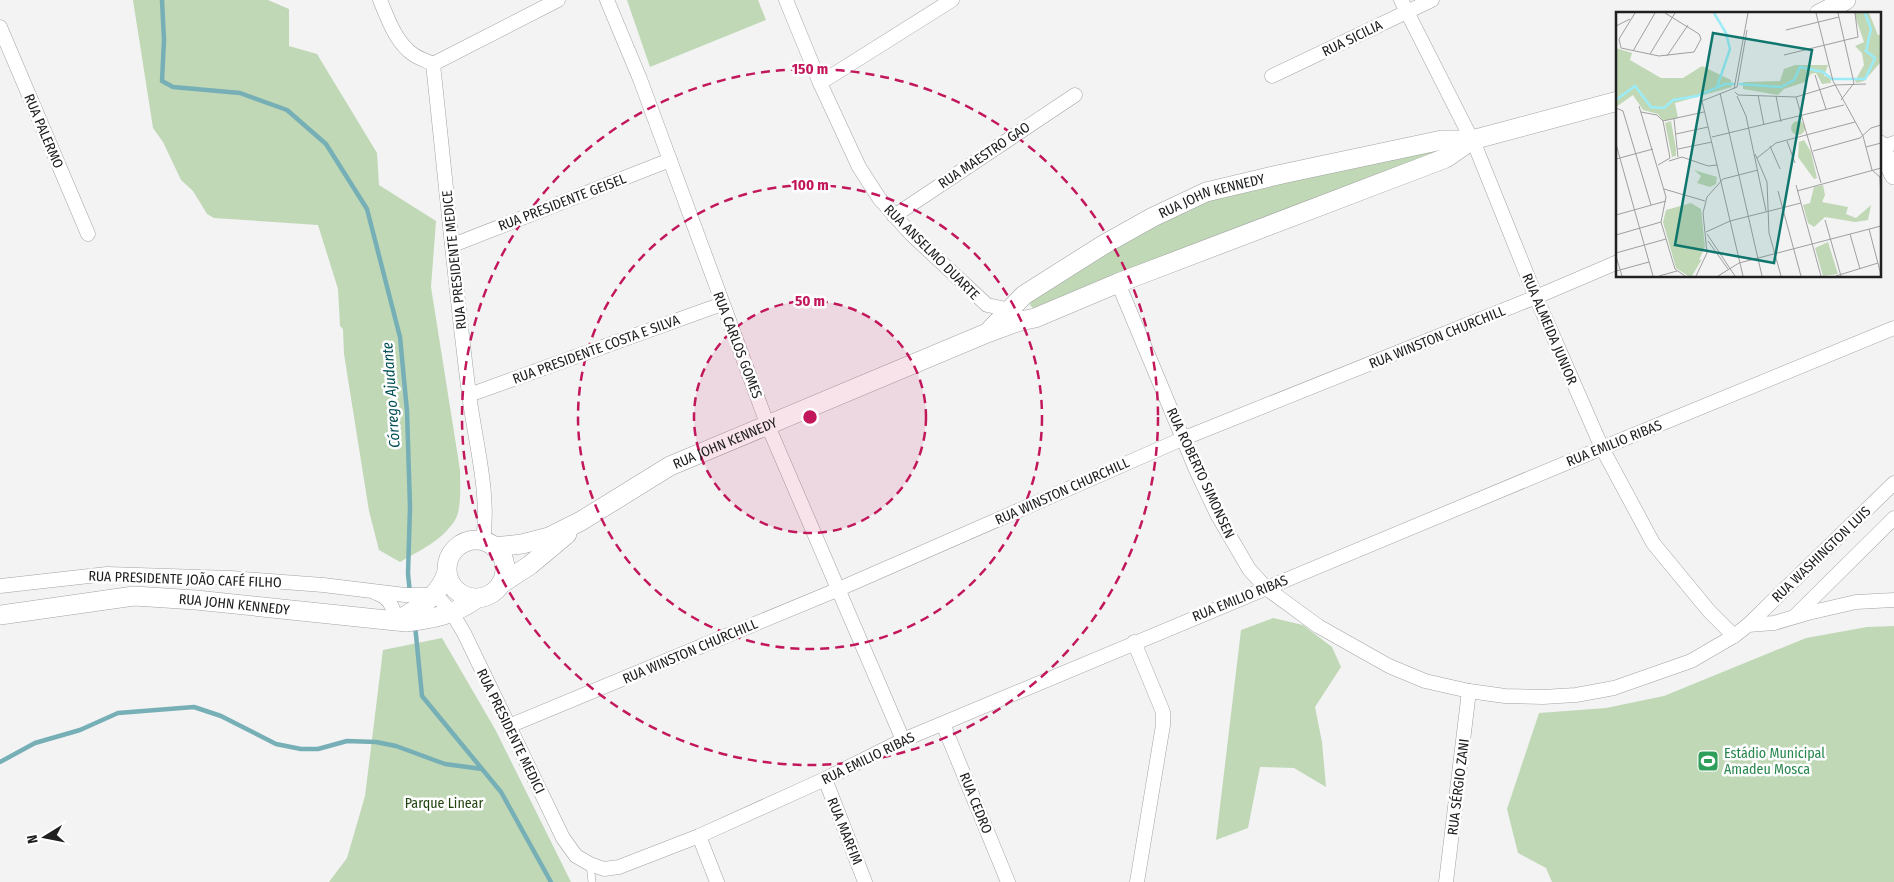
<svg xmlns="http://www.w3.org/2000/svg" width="1894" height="882" font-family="'Fira Sans Condensed',sans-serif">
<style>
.green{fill:#c0d8b6}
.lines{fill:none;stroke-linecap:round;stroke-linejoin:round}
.stream{stroke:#76afb6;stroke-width:4.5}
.lane-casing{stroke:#a2a3a4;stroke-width:8}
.street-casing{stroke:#a2a3a4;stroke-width:15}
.secondary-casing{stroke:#a2a3a4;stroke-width:20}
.lane{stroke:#fff;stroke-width:7}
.street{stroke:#fff;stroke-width:14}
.secondary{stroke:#fff;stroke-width:19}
.ring{fill:none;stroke:#c2185b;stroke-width:2.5;stroke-dasharray:9 6}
.labels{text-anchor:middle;stroke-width:5;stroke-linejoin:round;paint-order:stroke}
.street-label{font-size:14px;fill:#202020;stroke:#fff}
.leisure-label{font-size:14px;fill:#27864d;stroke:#fff;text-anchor:start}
.park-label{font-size:14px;fill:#23440f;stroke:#fff}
.water-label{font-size:15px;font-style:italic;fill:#014e57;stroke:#fff}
.inset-river{fill:none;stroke:#9becf7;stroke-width:2.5}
.inset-road{fill:none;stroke:#9f9f9f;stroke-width:1}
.view{fill:#0f766e;fill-opacity:0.15;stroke:#0f766e;stroke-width:2.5}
.inset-edge{fill:none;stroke:#202020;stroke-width:2.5}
.centre{fill:#c2185b;stroke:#fff;stroke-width:2.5}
.ring-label{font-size:15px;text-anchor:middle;font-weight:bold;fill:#c2185b;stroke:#fff;stroke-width:5;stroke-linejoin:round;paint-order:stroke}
</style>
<rect width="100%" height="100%" fill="#f3f3f4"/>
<g class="green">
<path d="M133,0H268L289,9V46L317,54L377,153L379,185L436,221L431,287L460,470C460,483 462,509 455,520C443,540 419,551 400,562L379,550L369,511L344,354L343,329L340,326L338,289L318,225L214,218L207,214L193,191L181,180L163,142L153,128Z"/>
<path d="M627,0H758L766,20L650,67Z"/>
<path d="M1437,146L1442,150L1034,309L1030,305L1031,301L1159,221L1210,197Z"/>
<path d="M1273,618L1303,625L1332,647L1341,667L1315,707L1322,742L1326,787L1294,768L1260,767L1248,828L1216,840L1241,630Z"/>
<path d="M1894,626V882H1552L1546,868L1518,853L1507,809L1539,713L1606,708L1664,696L1806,638L1867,627Z"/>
<path d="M442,638L495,729L571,882H329L347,858L365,796L383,650Z"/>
</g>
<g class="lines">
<g class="stream">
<path d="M162,0L164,40L162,81L173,87L240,93L287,110L326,144L367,209L400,337L407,411L410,507L408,574L410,593"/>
<path d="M415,625L422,696L501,792L551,882"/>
<path d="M0,762L35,743L80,730L118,713L194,707L221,716L276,744L301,749H318L347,741L376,742L396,746L445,764L482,769"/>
</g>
<g class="lane-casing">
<path id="lane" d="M590,864L592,882"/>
</g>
<g class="street-casing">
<g id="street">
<path d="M380,0C388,19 396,43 414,55C420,59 427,61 433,64C445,174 455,284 469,394C475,442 490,492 483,541"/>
<path d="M607,0L640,79L768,426L903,740"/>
<path d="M786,0L820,83L859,167L879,198L911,234L987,305L1011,310L1014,314"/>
<path d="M1401,0L1476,148L1536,297L1602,448L1653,543L1709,611L1734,636"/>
<path d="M0,27L88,234"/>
<path d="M433,64L558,0"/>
<path d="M1272,76L1432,0"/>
<path d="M820,83L952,0"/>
<path d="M1880,149L1894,143"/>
<path d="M894,216L1075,95"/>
<path d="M453,245L670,160"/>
<path d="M1118,283L1197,472L1218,516L1249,569L1266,588L1318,626L1389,666L1425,681L1469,691L1505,696L1543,697L1576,695L1614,688L1691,661L1734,636L1748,625L1774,623L1808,613L1856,602L1894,600"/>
<path d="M469,395L722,304"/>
<path d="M0,586L107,574L231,578L323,585L405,595H436L452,613L464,633L563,838L576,856L590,864L604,869L619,867L699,836L825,779L903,740L1602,448L1894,328"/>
<path d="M376,593C390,597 393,608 397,621"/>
<path d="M1795,616L1894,518"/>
<path d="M1748,625L1894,483"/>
<path d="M1134,642L1163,712V725L1137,882"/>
<path d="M943,724L1008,882"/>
<path d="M509,726L839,589L1182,439L1536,297L1618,262"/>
<path d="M825,779L865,882"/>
<path d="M699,836L717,882"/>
<path d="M1446,882L1469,691"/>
</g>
</g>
<g class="secondary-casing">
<g id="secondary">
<path d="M1819,14L1846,0"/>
<path d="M1880,145L1894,175"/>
<path id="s1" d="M991,329L1024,295L1103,245L1153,217L1206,192L1282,174L1442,140H1472L1618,101"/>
<circle cx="476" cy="569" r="29"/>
<path id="s2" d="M494,547L522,544L549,537L581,521L670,466L987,333L1020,321L1035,318L1118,283L1446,158L1472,140"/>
<path d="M501,584L530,565L567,534"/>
<path id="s3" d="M0,615L134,596L196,600L406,622C432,619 454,615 476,599"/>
<path d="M398,620C419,608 439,597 447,572"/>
</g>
</g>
<use href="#lane" class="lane"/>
<use href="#street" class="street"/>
<use href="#secondary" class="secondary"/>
</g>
<circle cx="810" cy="417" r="116" fill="#c2185b" fill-opacity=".12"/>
<g class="ring">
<circle cx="810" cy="417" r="116"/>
<circle cx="810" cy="417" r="232"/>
<circle cx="810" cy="417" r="348"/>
</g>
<defs>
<g id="stadium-square" transform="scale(1.125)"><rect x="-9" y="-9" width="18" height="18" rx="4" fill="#2e9e5b" stroke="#fff"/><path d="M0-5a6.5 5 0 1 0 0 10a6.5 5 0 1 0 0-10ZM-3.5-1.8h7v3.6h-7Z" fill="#fff"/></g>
</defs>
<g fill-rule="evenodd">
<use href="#stadium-square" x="1708" y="761"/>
</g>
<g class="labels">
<g class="street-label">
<text transform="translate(1352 38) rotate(-26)" y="5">RUA SICILIA</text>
<text transform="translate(44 131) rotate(67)" y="5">RUA PALERMO</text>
<text transform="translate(984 155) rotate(-34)" y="5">RUA MAESTRO GAO</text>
<text dy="5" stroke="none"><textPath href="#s1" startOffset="261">RUA JOHN KENNEDY</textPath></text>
<text transform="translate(562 202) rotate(-21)" y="5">RUA PRESIDENTE GEISEL</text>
<text transform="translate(932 252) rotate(45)" y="5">RUA ANSELMO DUARTE</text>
<text transform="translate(454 260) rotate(-96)" y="5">RUA PRESIDENTE MEDICE</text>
<text transform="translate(1550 329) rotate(67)" y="5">RUA ALMEIDA JUNIOR</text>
<text transform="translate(1437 337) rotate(-22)" y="5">RUA WINSTON CHURCHILL</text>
<text transform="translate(738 345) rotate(69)" y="5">RUA CARLOS GOMES</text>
<text transform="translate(596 349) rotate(-20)" y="5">RUA PRESIDENTE COSTA E SILVA</text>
<text transform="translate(1614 443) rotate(-22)" y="5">RUA EMILIO RIBAS</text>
<text dy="5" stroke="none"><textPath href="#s2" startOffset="256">RUA JOHN KENNEDY</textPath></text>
<text transform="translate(1201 473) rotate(65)" y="5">RUA ROBERTO SIMONSEN</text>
<text transform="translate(1062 491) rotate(-24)" y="5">RUA WINSTON CHURCHILL</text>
<text transform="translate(1821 554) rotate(-44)" y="5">RUA WASHINGTON LUIS</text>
<text transform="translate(185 579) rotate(2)" y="5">RUA PRESIDENTE JOÃO CAFÉ FILHO</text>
<text transform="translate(1240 598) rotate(-22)" y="5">RUA EMILIO RIBAS</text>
<text dy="5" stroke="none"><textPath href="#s3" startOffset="236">RUA JOHN KENNEDY</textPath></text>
<text transform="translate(690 651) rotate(-23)" y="5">RUA WINSTON CHURCHILL</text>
<text transform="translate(511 731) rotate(64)" y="5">RUA PRESIDENTE MEDICI</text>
<text transform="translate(868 758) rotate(-26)" y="5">RUA EMILIO RIBAS</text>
<text transform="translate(1458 787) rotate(-83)" y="5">RUA SÉRGIO ZANI</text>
<text transform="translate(976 803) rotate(68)" y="5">RUA CEDRO</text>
<text transform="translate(845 831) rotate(68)" y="5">RUA MARFIM</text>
</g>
<g class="leisure-label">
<text x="1724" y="758">Estádio Municipal<tspan x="1724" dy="16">Amadeu Mosca</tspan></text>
</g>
<g class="park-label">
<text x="444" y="808">Parque Linear</text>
</g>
<g class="water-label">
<text transform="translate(391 395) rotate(-94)" y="5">Córrego Ajudante</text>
</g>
</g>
<g transform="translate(1616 12)">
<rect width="265" height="265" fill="#f3f3f4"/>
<path d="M238,1H253L262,23H265L264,51L248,69L241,71L239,69L248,53L246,41L239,34L248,30ZM0,36L16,41L14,48L45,66H67L86,54L115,68L116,75L59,91L62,106L47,109L42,102L27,98L17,83L0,95ZM179,53H212L208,64L214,65L215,71L206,72L200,61L195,62L189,70L168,77L162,83L127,77V70L164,69L168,57ZM55,109L60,137V144L56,145L49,111ZM175 116a7 7 0 1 1 14 0a7 7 0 1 1-14 0ZM188,128L195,140L201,166L198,167L182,145L183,130ZM78,158L101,165L100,172L94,175L81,171L85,164ZM207,173L209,183L206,190L232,195L230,202L240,206L255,193L252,208L239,210L209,205L198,215L192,211L187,193L194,191L198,175ZM75,191L85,197L89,235L83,248L86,247L76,264H72L60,256L47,210L50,198ZM212,230L222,262L207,264L199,236Z" fill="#c0d8b6"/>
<path class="inset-river" d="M98,1L110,21L114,37L101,75M123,72L165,75L178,68L184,55L207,60L216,67H249L259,46L250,39L255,17L249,1M0,88L19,74L35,95L48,96L57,88L81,84L109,72H119"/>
<path class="inset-road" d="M19,1L3,27L5,36L43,44L78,40L85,27L83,22L49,1M200,1L217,69L247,124L256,158L265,166M222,1L238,71L225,88M0,14L14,7M170,18L223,5M17,39L39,1M34,42L59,1M168,43L242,25L239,1M51,44L72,13M199,63L210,97M118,77L132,1M119,80L122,83L180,85L219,73L250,72M104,81L146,264M142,83L148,113M121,84L130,104L150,199M160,84L165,110M180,85L205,171M23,94L50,185L45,210L59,257L69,264M0,96L7,99L35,193M25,100L41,103L47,109L54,146L42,153M58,107L62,145M47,109L88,100M60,122L92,115M96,125L228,93M171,129L179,151M0,132L37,264M154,134L164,157M250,135L265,131M62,137L96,130M197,139L244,126L255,116L265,113M139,142L151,170L153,221L165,264M141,146L160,131L239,110M0,147L37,137M53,149L66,145L92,154L101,153M264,165L265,187M180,173L205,264M48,177L89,189M162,179L185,264M181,179L265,156M0,203L50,189M209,208L225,264M253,217L265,263M90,220L114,209L185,191M91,222L119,264M234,222L244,257M0,223L45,210M92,229L112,257M0,241L50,227M0,244L6,264M0,259L33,250M43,264L61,259M80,264L91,241L87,201L91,185L107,167L142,158M102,264L123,251L265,214M127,264L86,89L121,75L131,18M220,264L262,251"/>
<path class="view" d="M97,21L196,38L158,251L59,233Z"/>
<rect width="265" height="265" class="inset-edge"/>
</g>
<circle cx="810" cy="417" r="8" class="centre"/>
<g class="ring-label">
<text x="810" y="74">150 m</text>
<text x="810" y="190">100 m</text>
<text x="810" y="306">50 m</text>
</g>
<g transform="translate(45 837) rotate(260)" stroke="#ffffff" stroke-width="4" paint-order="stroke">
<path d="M0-4L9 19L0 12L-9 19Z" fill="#202020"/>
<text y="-8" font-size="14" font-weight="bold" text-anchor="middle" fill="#202020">N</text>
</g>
</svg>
